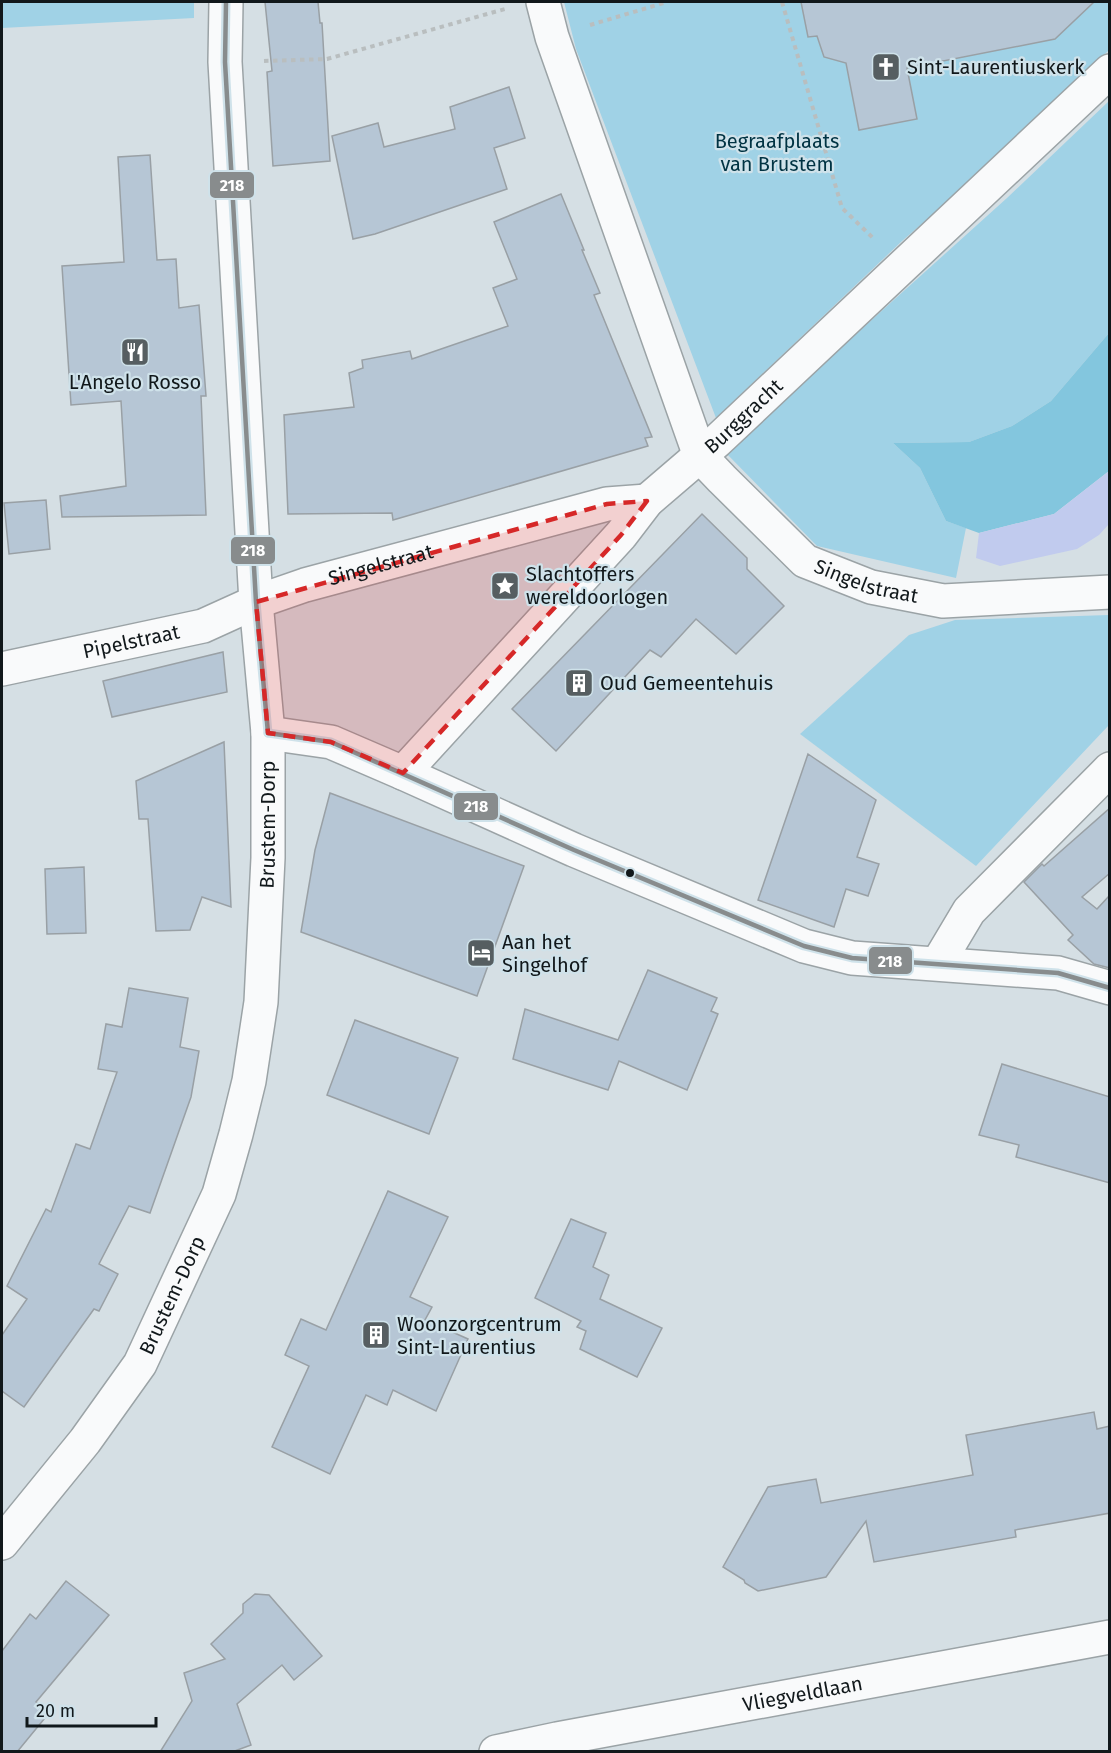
<svg xmlns="http://www.w3.org/2000/svg" width="1111" height="1753" font-family="'Fira Sans',sans-serif">
<style>
.green{fill:#a0d2e6}
.forest{fill:#83c6de}
.water{fill:#c1cbee}
.building{fill:#b6c6d5;stroke:#99a0a5;stroke-width:1.5}
.lines{fill:none;stroke-linecap:round;stroke-linejoin:round}
.minor-casing{stroke:#9ba3a6;stroke-width:36}
.secondary-casing{stroke:#9ba3a6;stroke-width:36}
.path{stroke:#b9bebf;stroke-width:4;stroke-dasharray:4.5 4.5;stroke-linecap:butt}
.minor{stroke:#f9fafb;stroke-width:33}
.secondary{stroke:#f9fafb;stroke-width:33}
.bus-1-casing{stroke:#cfe2ea;stroke-width:9}
.bus-1{stroke:#888c8d;stroke-width:4.5}
.marked{fill:#d62828;fill-opacity:0.2;stroke:#d62828;stroke-width:4.5;stroke-dasharray:12 8;stroke-linejoin:round}
.bus-dot{fill:#11181b;stroke:#cfe2ea;stroke-width:2}
.labels{text-anchor:middle;stroke-width:4.5;stroke-linejoin:round;paint-order:stroke}
.poi-label{font-size:20px;fill:#11181b;stroke:#cfe2ea;text-anchor:start}
.park-label{font-size:20px;fill:#003343;stroke:#cfe2ea}
.street-label{font-size:20px;fill:#11181b;stroke:#cfe2ea}
.line-badge{stroke:#cfe2ea;stroke-width:2}
.badge-label{font-size:16px;text-anchor:middle;font-weight:bold;fill:#fff}
</style>
<rect width="100%" height="100%" fill="#d5dfe4"/>
<g class="green">
<path d="M2,2H194V18L2,28Z"/>
<path d="M564,2H1109V50L1072,86L1029,131L902,241L716,418L576,49Z"/>
<path d="M1109,101V333L1051,401L1012,426L969,442L893,443L920,468L946,521L966,528L956,578L817,546L725,452L1007,198Z"/>
<path d="M1109,615V725L976,866L800,734L909,635L955,620Z"/>
</g>
<path class="forest" d="M1109,333V471L1054,514L979,533L946,521L920,468L893,443L969,442L1012,426L1051,401Z"/>
<path class="water" d="M1109,471V524L1099,535L1077,549L1000,566L976,558L979,533L1054,514Z"/>
<g class="building">
<path d="M265,2H318L320,23H322L330,161L273,166L267,72L272,71Z"/>
<path d="M801,2H1094L1055,39L907,68L917,119L859,130L846,63L824,57L817,36L808,37Z"/>
<path d="M509,87L525,138L494,148L507,189L375,234L353,239L332,136L378,123L384,147L455,129L450,107Z"/>
<path d="M150,155L157,260L176,259L179,308L199,305L206,396H201L206,515L62,517L60,496L126,486L121,401L71,405L62,266L124,262L118,157Z"/>
<path d="M561,194L584,250H582L600,293L594,295L652,437L645,438L648,446L393,520L392,513L288,514L284,415L354,407L349,373L363,368L362,360L410,351L412,359L508,326L493,288L517,279L494,222Z"/>
<path d="M46,500L50,549L9,554L4,503Z"/>
<path d="M702,514L747,558V569L784,606L736,654L696,619L661,657L650,650L556,751L512,709Z"/>
<path d="M223,652L227,692L112,717L103,681Z"/>
<path d="M224,742L231,907L202,897L190,930L156,931L148,819H139L136,781Z"/>
<path d="M808,754L876,800L857,857L879,864L868,896L846,889L834,927L758,900Z"/>
<path d="M330,793L524,866L477,996L301,932L315,850Z"/>
<path d="M1110,808V873L1082,897L1097,909L1110,895V968L1094,964L1068,940L1073,935L1024,882L1042,864L1044,866Z"/>
<path d="M84,867L86,933L47,934L45,869Z"/>
<path d="M648,970L717,998L711,1011L718,1014L687,1090L619,1061L608,1090L513,1059L525,1009L618,1040Z"/>
<path d="M129,988L188,998L180,1047L199,1051L191,1097L150,1213L129,1206L99,1264L118,1274L99,1311L94,1309L24,1407L2,1391V1335L27,1299L7,1286L46,1209L51,1212L76,1144L90,1149L117,1072L98,1069L106,1024L122,1027Z"/>
<path d="M355,1020L458,1058L429,1134L327,1095Z"/>
<path d="M1002,1064L1110,1097V1183L1016,1157L1019,1145L979,1135Z"/>
<path d="M388,1191L448,1217L410,1297L432,1307L425,1320L468,1339L436,1411L393,1390L387,1405L366,1395L330,1474L272,1447L309,1366L285,1355L301,1319L326,1330Z"/>
<path d="M571,1219L606,1233L593,1267L609,1275L600,1299L662,1328L637,1377L580,1349L586,1331L577,1327L581,1321L535,1298Z"/>
<path d="M1094,1412L1097,1429L1110,1426V1513L1015,1530L1016,1537L874,1562L866,1521L826,1577L758,1591L745,1583L744,1580L723,1567L768,1487L816,1479L821,1503L973,1475L966,1435Z"/>
<path d="M66,1581L109,1615L36,1702L49,1713L17,1752H2V1651L30,1614L36,1619Z"/>
<path d="M255,1594L269,1595L322,1656L294,1680L282,1665L237,1704L251,1745L232,1752H160L192,1701L184,1673L225,1659L211,1644L243,1613V1604Z"/>
</g>
<g class="lines">
<g class="minor-casing">
<g id="minor">
<path id="s1" d="M543,2L552,37L700,456L722,479L805,561L871,587L943,601L1110,592"/>
<path id="s2" d="M2,669L203,626L256,602L305,585L607,504L647,501"/>
<path d="M268,733L331,742L403,773L574,850L804,946L852,958L1058,973L1110,988"/>
<path id="s3" d="M403,773L621,535L647,501L717,441L1110,71"/>
<path d="M938,963L969,911L1110,769"/>
<path id="s4" d="M2,1543L85,1441L140,1364L219,1194L236,1134L249,1081L261,1002L268,858V733L256,602L225,62L226,2"/>
</g>
</g>
<g class="secondary-casing">
<g id="secondary">
<path id="s5" d="M496,1752L557,1739L1110,1637"/>
</g>
</g>
<g class="path">
<path d="M782,2L842,208L874,239"/>
<path d="M590,25L667,2"/>
<path d="M264,61L327,59L505,9"/>
</g>
<use href="#minor" class="minor"/>
<use href="#secondary" class="secondary"/>
<g class="bus-1-casing">
<g id="bus-1">
<path d="M226,2L225,62L256,602L268,733"/>
<path d="M268,733L331,742L574,850L804,946L852,958L1058,973L1110,988"/>
</g>
</g>
<use href="#bus-1" class="bus-1"/>
</g>
<path class="marked" d="M647,501L621,535L403,773L331,742L268,733L256,602L607,504Z"/>
<defs>
<g id="church-square" transform="scale(1.5)"><rect x="-9" y="-9" width="18" height="18" rx="4" fill="#565e61" stroke="#cfe2ea"/><path d="M-1.2-6h2.4v3.5h3.3v2.4h-3.3V6h-2.4V-.1h-3.3v-2.4h3.3Z" fill="#fff"/></g>
<g id="restaurant-square" transform="scale(1.5)"><rect x="-9" y="-9" width="18" height="18" rx="4" fill="#565e61" stroke="#cfe2ea"/><path d="M-5-6h1v4h1v-4h1v4h1v-4h1v5L-1.5 .5V6h-2V.5L-5-1ZM5-6V6H3V1.5H1.5Q1.5-4 5-6Z" fill="#fff"/></g>
<g id="sight-square" transform="scale(1.5)"><rect x="-9" y="-9" width="18" height="18" rx="4" fill="#565e61" stroke="#cfe2ea"/><path d="M0-6L1.8-2.2L6-1.7L2.9 1.2L3.7 5.4L0 3.3L-3.7 5.4L-2.9 1.2L-6-1.7L-1.8-2.2Z" fill="#fff"/></g>
<g id="building-square" transform="scale(1.5)"><rect x="-9" y="-9" width="18" height="18" rx="4" fill="#565e61" stroke="#cfe2ea"/><path d="M-4-6H4V6H1V3H-1V6H-4ZM-2.5-4.3h1.7v1.8h-1.7ZM.8-4.3h1.7v1.8H.8ZM-2.5-1h1.7V.8h-1.7ZM.8-1h1.7V.8H.8Z" fill="#fff"/></g>
<g id="hotel-square" transform="scale(1.5)"><rect x="-9" y="-9" width="18" height="18" rx="4" fill="#565e61" stroke="#cfe2ea"/><path d="M-6-4.5h1.5V1H6V5H4.5V3h-9V5H-6ZM-4 0a1.8 1.8 0 1 1 3.6 0ZM.5 0V-2.5h3Q6-2.5 6 0Z" fill="#fff"/></g>
</defs>
<g fill-rule="evenodd">
<use href="#church-square" x="886" y="67"/>
<use href="#restaurant-square" x="135" y="352"/>
<use href="#sight-square" x="505" y="586"/>
<use href="#building-square" x="579" y="683"/>
<use href="#hotel-square" x="481" y="953"/>
<use href="#building-square" x="376" y="1335"/>
</g>
<circle class="bus-dot" cx="630" cy="873" r="5"/>
<g class="labels">
<g class="poi-label">
<text x="907" y="74">Sint-Laurentiuskerk</text>
<text x="135" y="389" text-anchor="middle">L'Angelo Rosso</text>
<text x="526" y="581">Slachtoffers<tspan x="526" dy="23">wereldoorlogen</tspan></text>
<text x="600" y="690">Oud Gemeentehuis</text>
<text x="502" y="949">Aan het<tspan x="502" dy="23">Singelhof</tspan></text>
<text x="397" y="1331">Woonzorgcentrum<tspan x="397" dy="23">Sint-Laurentius</tspan></text>
</g>
<g class="park-label">
<text x="777" y="148">Begraafplaats<tspan x="777" dy="23">van Brustem</tspan></text>
</g>
<g class="street-label">
<text dy="7" stroke="none"><textPath href="#s3" startOffset="494">Burggracht</textPath></text>
<text dy="7" stroke="none"><textPath href="#s2" startOffset="394">Singelstraat</textPath></text>
<text dy="7" stroke="none"><textPath href="#s1" startOffset="694">Singelstraat</textPath></text>
<text dy="7" stroke="none"><textPath href="#s2" startOffset="132">Pipelstraat</textPath></text>
<text dy="7" stroke="none"><textPath href="#s4" startOffset="788">Brustem-Dorp</textPath></text>
<text dy="7" stroke="none"><textPath href="#s4" startOffset="302">Brustem-Dorp</textPath></text>
<text dy="7" stroke="none"><textPath href="#s5" startOffset="312">Vliegveldlaan</textPath></text>
</g>
</g>
<g class="line-badge">
<rect x="209" y="171" width="46" height="28" rx="6" fill="#888c8d"/>
<rect x="230" y="536" width="46" height="29" rx="6" fill="#888c8d"/>
<rect x="453" y="792" width="46" height="29" rx="6" fill="#888c8d"/>
<rect x="868" y="946" width="45" height="29" rx="6" fill="#888c8d"/>
</g>
<g class="badge-label">
<text x="232" y="191">218</text>
<text x="253" y="556">218</text>
<text x="476" y="812">218</text>
<text x="890" y="967">218</text>
</g>
<rect width="1111" height="1753" fill="none" stroke="#11181b" stroke-width="6"/>
<path d="M27 1717v9h129v-9" fill="none" stroke="#11181b" stroke-width="3"/>
<text x="36" y="1717" font-size="18" fill="#11181b" stroke="#cfe2ea" stroke-width="4.5" paint-order="stroke">20 m</text>
</svg>
